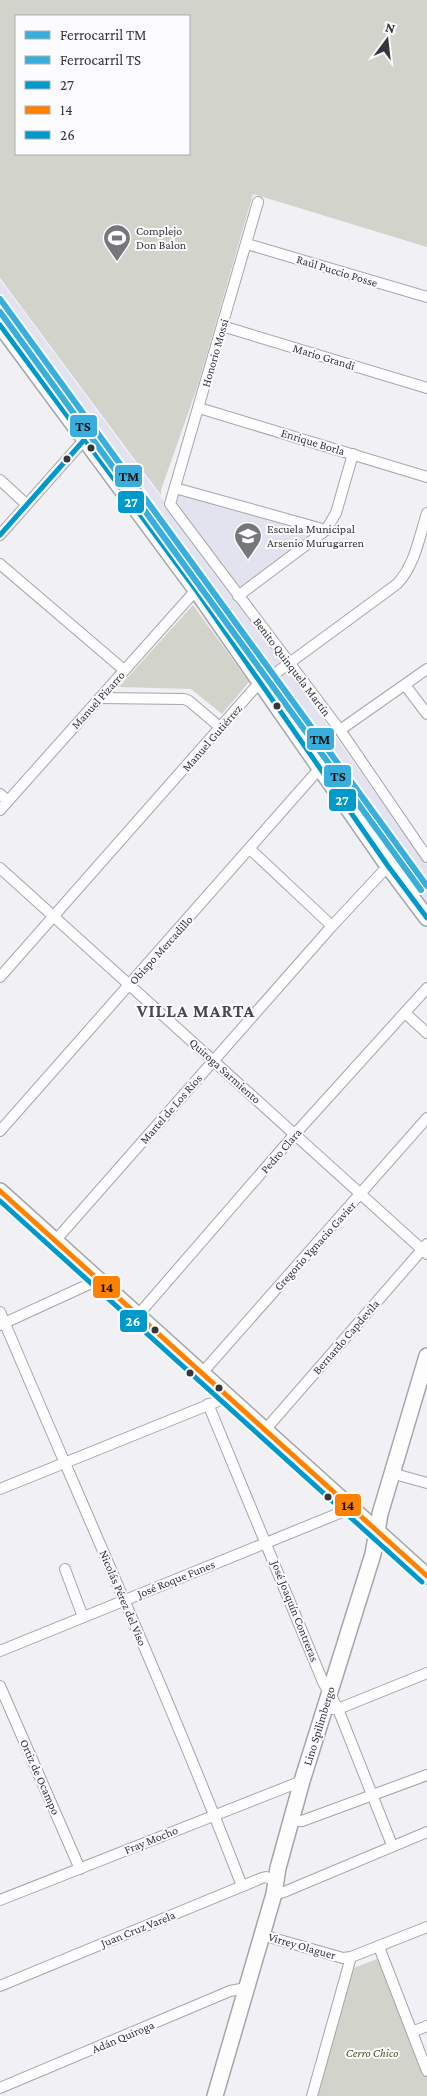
<svg xmlns="http://www.w3.org/2000/svg" width="427" height="2096" font-family="'Crimson Pro',serif">
<style>
.built{fill:#e2e3ee}
.green{fill:#d2d4cc;fill-rule:evenodd}
.lines{fill:none;stroke-linecap:round;stroke-linejoin:round}
.street-casing{stroke:#a5a6aa;stroke-width:12}
.secondary-casing{stroke:#a5a6aa;stroke-width:18}
.street{stroke:#fdfdfe;stroke-width:10}
.secondary{stroke:#fdfdfe;stroke-width:15}
.bus-1-casing{stroke:#fcfcfe;stroke-width:9}
.bus-2-casing{stroke:#fcfcfe;stroke-width:9}
.bus-3-casing{stroke:#fcfcfe;stroke-width:9}
.bus-1{stroke:#0099cb;stroke-width:5}
.bus-2{stroke:#ff8100;stroke-width:5}
.bus-3{stroke:#0099cb;stroke-width:5}
.rail-1-casing{stroke:#fcfcfe;stroke-width:10}
.rail-2-casing{stroke:#fcfcfe;stroke-width:10}
.rail-1{stroke:#37aedb;stroke-width:6}
.rail-2{stroke:#37aedb;stroke-width:6}
.bus-dot{fill:#35363a;stroke:#fcfcfe;stroke-width:2}
.labels{text-anchor:middle;stroke-width:4;stroke-linejoin:round;paint-order:stroke}
.poi-label{font-size:12px;fill:#35363a;stroke:#fcfcfe;text-anchor:start}
.street-label{font-size:12px;fill:#35363a;stroke:#fcfcfe}
.park-label{font-size:12px;font-style:italic;fill:#4f5622;stroke:#fcfcfe}
.district-label{font-size:18px;font-weight:bold;letter-spacing:1px;fill:#474850;stroke:#fcfcfe}
.line-badge{stroke:#fcfcfe;stroke-width:2}
.badge-label{font-size:14px;text-anchor:middle;font-weight:bold;fill:#fff}
.pale-badge-label{font-size:14px;text-anchor:middle;font-weight:bold;fill:#111}
</style>
<rect width="100%" height="100%" fill="#f0f0f5"/>
<g class="built">
<path d="M0,280L282,661L264,676L0,315Z"/>
<path d="M177,492L320,531L239,590L173,502Z"/>
<path d="M288,670L427,866V903L270,684Z"/>
</g>
<g class="green">
<path d="M0,0H427V247L253,194L198,385L161,490V495L0,278ZM16,16H189V154H16Z"/>
<path d="M193,605L249,682L222,714L191,689L119,687Z"/>
<path d="M380,1958L427,2077V2096H316L351,1969Z"/>
</g>
<g class="lines">
<g class="street-casing">
<g id="street">
<path d="M258,202L170,504L340,730L427,857"/>
<path d="M247,244L427,297"/>
<path d="M222,326L427,388"/>
<path d="M199,408L427,477"/>
<path d="M0,480L26,504"/>
<path d="M175,488L326,530"/>
<path d="M0,535L85,439"/>
<path d="M0,564L124,670"/>
<path d="M238,596L326,530L336,513L353,454"/>
<path d="M405,685L427,714"/>
<path d="M100,698L184,699L189,701L221,728"/>
<path d="M340,730L427,669"/>
<path d="M0,794L8,801"/>
<path d="M0,810L196,590"/>
<path d="M250,849L332,926"/>
<path d="M0,868L427,1254"/>
<path d="M0,977L260,682L269,678L397,584C415,565 419,538 427,513"/>
<path d="M405,1013L427,1033"/>
<path d="M0,1131L320,768"/>
<path d="M55,1241L332,926L388,866"/>
<path d="M0,1312C81,1503 167,1692 242,1886"/>
<path d="M138,1315L295,1134L427,988"/>
<path d="M0,1325L98,1280"/>
<path d="M202,1373L427,1118"/>
<path d="M208,1404L323,1682L338,1709L392,1845"/>
<path d="M265,1430L427,1244"/>
<path d="M391,1473L427,1483"/>
<path d="M0,1489L228,1397"/>
<path d="M65,1569L83,1617"/>
<path d="M0,1651L352,1508"/>
<path d="M0,1686L80,1869"/>
<path d="M332,1709H338L427,1673"/>
<path d="M291,1821H302L427,1775"/>
<path d="M274,1894L284,1892L427,1832"/>
<path d="M0,1900L302,1781"/>
<path d="M262,1935L343,1958L351,1957L427,1927"/>
<path d="M379,1947L427,2071"/>
<path d="M0,1986L262,1878L266,1877L276,1881"/>
<path d="M412,2032L427,2026"/>
<path d="M0,2088L230,1991L246,1988"/>
<path d="M312,2096L351,1957"/>
</g>
</g>
<g class="secondary-casing">
<g id="secondary">
<path d="M0,325L196,590L388,866L427,918"/>
<path d="M0,1191L427,1576"/>
<path d="M215,2096L274,1894L278,1868L302,1781L373,1554L380,1514L427,1356"/>
</g>
</g>
<use href="#street" class="street"/>
<use href="#secondary" class="secondary"/>
<g class="bus-1-casing">
<g id="bus-1">
<path d="M0,325L196,590L388,866L427,918"/>
<path d="M0,535L85,439"/>
</g>
</g>
<g class="bus-2-casing">
<path id="bus-2" d="M0,1191L427,1576"/>
</g>
<g class="bus-3-casing">
<path id="bus-3" d="M0,1201L422,1582"/>
</g>
<use href="#bus-1" class="bus-1"/>
<use href="#bus-2" class="bus-2"/>
<use href="#bus-3" class="bus-3"/>
<g class="rail-1-casing">
<path id="rail-1" d="M0,299L427,886"/>
</g>
<g class="rail-2-casing">
<path id="rail-2" d="M0,312L421,890"/>
</g>
<use href="#rail-1" class="rail-1"/>
<use href="#rail-2" class="rail-2"/>
</g>
<defs>
<g id="stadium-pin" transform="scale(1.4375)"><path d="M0 17L-7.5 6A9.5 9.5 0 1 1 7.5 6Z" fill="#76777b" stroke="#fcfcfe"/><path d="M0-5a6.5 5 0 1 0 0 10a6.5 5 0 1 0 0-10ZM-3.5-1.8h7v3.6h-7Z" fill="#fff"/></g>
<g id="school-pin" transform="scale(1.4375)"><path d="M0 17L-7.5 6A9.5 9.5 0 1 1 7.5 6Z" fill="#76777b" stroke="#fcfcfe"/><path d="M0-5L7-2L0 1L-7-2ZM-4 1L0 2.5L4 1V4Q0 6-4 4Z" fill="#fff"/></g>
</defs>
<g fill-rule="evenodd">
<use href="#stadium-pin" x="117" y="238"/>
<use href="#school-pin" x="248" y="536"/>
</g>
<g class="bus-dot">
<circle cx="91" cy="448" r="4.5"/>
<circle cx="67" cy="459" r="4.5"/>
<circle cx="277" cy="706" r="4.5"/>
<circle cx="155" cy="1330" r="4.5"/>
<circle cx="190" cy="1373" r="4.5"/>
<circle cx="219" cy="1388" r="4.5"/>
<circle cx="328" cy="1497" r="4.5"/>
</g>
<g class="labels">
<g class="poi-label">
<text x="136" y="235">Complejo<tspan x="136" dy="14">Don Balon</tspan></text>
<text x="267" y="533">Escuela Municipal<tspan x="267" dy="14">Arsenio Murugarren</tspan></text>
</g>
<g class="street-label">
<text transform="translate(337 271) rotate(17)" y="4">Raúl Puccio Posse</text>
<text transform="translate(215 353) rotate(-74)" y="4">Honorio Mossi</text>
<text transform="translate(324 357) rotate(17)" y="4">Mario Grandi</text>
<text transform="translate(313 442) rotate(17)" y="4">Enrique Borla</text>
<text transform="translate(292 667) rotate(53)" y="4">Benito Quinquela Martín</text>
<text transform="translate(98 700) rotate(-48)" y="4">Manuel Pizarro</text>
<text transform="translate(212 738) rotate(-49)" y="4">Manuel Gutiérrez</text>
<text transform="translate(161 950) rotate(-48)" y="4">Obispo Mercadillo</text>
<text transform="translate(225 1071) rotate(42)" y="4">Quiroga Sarmiento</text>
<text transform="translate(171 1109) rotate(-49)" y="4">Martel de Los Ríos</text>
<text transform="translate(281 1151) rotate(-49)" y="4">Pedro Clara</text>
<text transform="translate(315 1246) rotate(-48)" y="4">Gregorio Ygnacio Gavier</text>
<text transform="translate(346 1337) rotate(-49)" y="4">Bernardo Capdevila</text>
<text transform="translate(176 1579) rotate(-22)" y="4">José Roque Funes</text>
<text transform="translate(123 1598) rotate(67)" y="4">Nicolás Pérez del Viso</text>
<text transform="translate(295 1611) rotate(68)" y="4">José Joaquín Contreras</text>
<text transform="translate(319 1726) rotate(-73)" y="4">Lino Spilimbergo</text>
<text transform="translate(40 1777) rotate(66)" y="4">Ortiz de Ocampo</text>
<text transform="translate(151 1840) rotate(-22)" y="4">Fray Mocho</text>
<text transform="translate(138 1929) rotate(-22)" y="4">Juan Cruz Varela</text>
<text transform="translate(302 1946) rotate(16)" y="4">Virrey Olaguer</text>
<text transform="translate(123 2037) rotate(-23)" y="4">Adán Quiroga</text>
</g>
<g class="park-label">
<text x="372" y="2057">Cerro Chico</text>
</g>
<g class="district-label">
<text x="196" y="1017">VILLA MARTA</text>
</g>
</g>
<g class="line-badge">
<rect x="69" y="414" width="29" height="24" rx="5" fill="#37aedb"/>
<rect x="114" y="464" width="29" height="24" rx="5" fill="#37aedb"/>
<rect x="117" y="490" width="28" height="24" rx="5" fill="#0099cb"/>
<rect x="306" y="727" width="29" height="24" rx="5" fill="#37aedb"/>
<rect x="323" y="764" width="29" height="24" rx="5" fill="#37aedb"/>
<rect x="328" y="788" width="29" height="24" rx="5" fill="#0099cb"/>
<rect x="92" y="1275" width="29" height="24" rx="5" fill="#ff8100"/>
<rect x="119" y="1309" width="29" height="24" rx="5" fill="#0099cb"/>
<rect x="334" y="1493" width="28" height="24" rx="5" fill="#ff8100"/>
</g>
<g class="badge-label">
<text x="131" y="507">27</text>
<text x="342" y="805">27</text>
<text x="133" y="1326">26</text>
</g>
<g class="pale-badge-label">
<text x="83" y="431">TS</text>
<text x="129" y="481">TM</text>
<text x="320" y="744">TM</text>
<text x="338" y="781">TS</text>
<text x="107" y="1292">14</text>
<text x="348" y="1510">14</text>
</g>
<rect x="15" y="15" width="175" height="140" fill="#fcfcfe" stroke="#acadb0"/>
<rect x="25" y="31" width="25" height="8" fill="#37aedb" stroke="#acadb0"/>
<text x="60" y="40" font-size="15" fill="#35363a">Ferrocarril TM</text>
<rect x="25" y="56" width="25" height="8" fill="#37aedb" stroke="#acadb0"/>
<text x="60" y="65" font-size="15" fill="#35363a">Ferrocarril TS</text>
<rect x="25" y="81" width="25" height="8" fill="#0099cb" stroke="#acadb0"/>
<text x="60" y="90" font-size="15" fill="#35363a">27</text>
<rect x="25" y="106" width="25" height="8" fill="#ff8100" stroke="#acadb0"/>
<text x="60" y="115" font-size="15" fill="#35363a">14</text>
<rect x="25" y="131" width="25" height="8" fill="#0099cb" stroke="#acadb0"/>
<text x="60" y="140" font-size="15" fill="#35363a">26</text>
<g transform="translate(387 40) rotate(15)" stroke="#fcfcfe" stroke-width="4" paint-order="stroke">
<path d="M0-4L9 19L0 12L-9 19Z" fill="#35363a"/>
<text y="-8" font-size="14" font-weight="bold" text-anchor="middle" fill="#35363a">N</text>
</g>
</svg>
